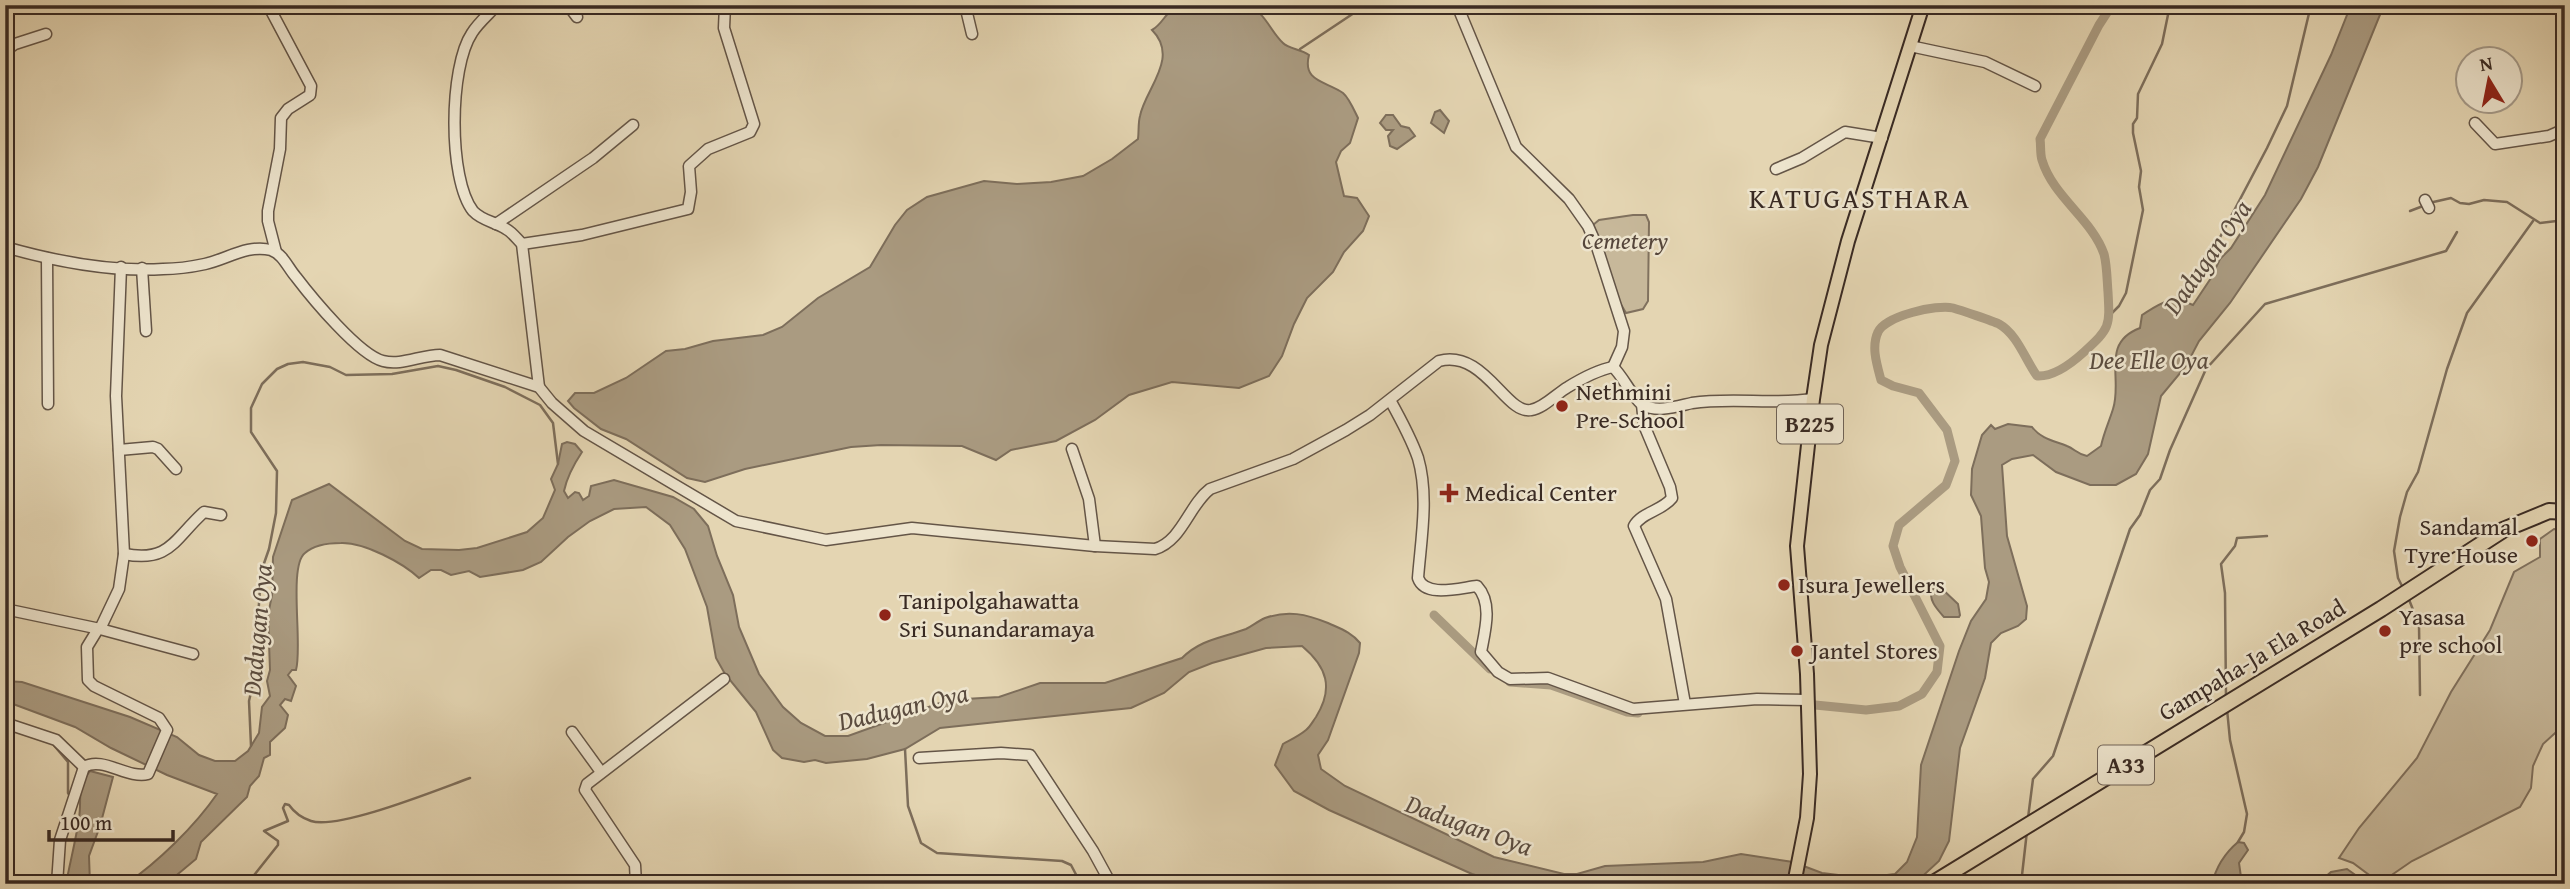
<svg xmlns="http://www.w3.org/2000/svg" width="2570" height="889" font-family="'Gentium Book Plus',serif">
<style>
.green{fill:#c7b89a;stroke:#80715e;stroke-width:2}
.water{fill:#aa9b81;stroke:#7d6e5b;stroke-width:2}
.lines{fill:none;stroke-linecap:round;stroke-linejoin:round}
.stream{stroke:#7d6e5b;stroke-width:2.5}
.canal{stroke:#aa9b81;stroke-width:9}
.minor-casing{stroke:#645547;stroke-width:13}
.major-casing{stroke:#392a23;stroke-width:16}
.highway-casing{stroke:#392a23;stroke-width:18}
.minor{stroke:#ede4cd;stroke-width:10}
.major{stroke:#e4d5b2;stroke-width:12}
.highway{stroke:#e4d5b2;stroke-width:14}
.poi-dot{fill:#8f2418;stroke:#ede4cd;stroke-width:2.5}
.labels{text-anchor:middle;stroke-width:5;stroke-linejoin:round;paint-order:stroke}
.shield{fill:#ede4cd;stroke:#6f6256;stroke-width:2}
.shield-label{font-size:23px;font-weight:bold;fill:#392a23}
.park-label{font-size:24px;font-style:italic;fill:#55463b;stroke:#ede4cd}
.poi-label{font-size:24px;fill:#392a23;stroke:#ede4cd;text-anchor:start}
.street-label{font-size:24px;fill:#392a23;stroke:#ede4cd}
.water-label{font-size:26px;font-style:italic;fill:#5b4c3f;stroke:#ede4cd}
.quarter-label{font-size:28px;letter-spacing:2px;fill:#392a23;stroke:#ede4cd}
</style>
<rect width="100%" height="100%" fill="#e4d5b2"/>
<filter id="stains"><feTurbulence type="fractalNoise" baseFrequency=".00286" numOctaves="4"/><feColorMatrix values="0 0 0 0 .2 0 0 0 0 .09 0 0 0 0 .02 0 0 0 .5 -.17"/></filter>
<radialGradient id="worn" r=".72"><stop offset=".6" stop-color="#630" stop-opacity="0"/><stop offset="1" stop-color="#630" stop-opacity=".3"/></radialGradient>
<g class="green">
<path d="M1633,215H1646L1649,222L1648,301L1643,309L1626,313L1619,301L1593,225L1599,220Z"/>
<path d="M2554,529L2565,532V724L2543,744L2533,766L2531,788L2520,807L2412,861L2380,883L2353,863L2339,858L2359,828L2417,758L2451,692L2490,630L2514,572L2540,557V539Z"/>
</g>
<g class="water">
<path d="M1178,5H1246C1266,12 1269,30 1283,43C1289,49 1301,49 1309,55C1302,82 1326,81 1343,93C1349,98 1354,110 1358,118L1350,143L1341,151L1336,162L1344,196L1357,198L1369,216L1363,231L1344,252L1333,272L1307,298L1294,324L1282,356L1269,376L1239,388L1172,382L1129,395L1095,420L1056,441L1011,450L996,460L962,446L881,445L851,447L745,469L705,482L687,478L626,439L601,429L574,408L568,401L575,393H594L626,378L666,351L685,349L713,341L763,335L782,327L818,298L870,267L895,225L907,210L927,197L984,181L1017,184L1051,182L1083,176L1112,159L1138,139C1139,131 1138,123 1140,116C1145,89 1180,58 1152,30C1163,24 1166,11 1178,5Z"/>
<path d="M2351,5H2384L2318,167L2301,199L2230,303L2199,341L2186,366L2161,396L2148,454L2136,474L2116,485H2090L2056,472L2033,455L2012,459L2002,465L2007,536L2027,606L2026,619L2018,626L2001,633L1991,643L1985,678L1960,748L1949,841L1939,861L1914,884H1782L1767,877L1740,876L1719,881L1701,879L1684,884H1505L1472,874L1329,810L1294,791L1275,765L1283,744C1290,740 1299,736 1306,730C1310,727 1313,721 1316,717C1334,688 1327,667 1302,646L1266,648L1212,663L1189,672L1164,693L1131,708L940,728L905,749L867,759L826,763L815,760L804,762L782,758L773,750L756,712L725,674L716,658L707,607L685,549L670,525L646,507L614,509L590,521L568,537L541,562L523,570L480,577L469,571L451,575L441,570H431L419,578C403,563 364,542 341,543C330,543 314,545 305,553C288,566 303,646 296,670H292L288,675L296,686L291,701L285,699L280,705L288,715L285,728L270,742V755L264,758L259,776L250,786L247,797L201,842L196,859L166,884H126C158,862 195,826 217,794L167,775L111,748L75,727L5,701V681L22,682L130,717L177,737L199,755L215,761H235L248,751L259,733L262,707L270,696L267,681L270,670L268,615L272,595L273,557L292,500L329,484L405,541L422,549L459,550L477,548L527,532L543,518L555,490L551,479L558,464L562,444L567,442L575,444L582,452C574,464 567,477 564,491L568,498L575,492L579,493L583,500L589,496L591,486L614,480L673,497L694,509L708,526L717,556L733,595L739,627L759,674L783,707L801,723L825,736H848L948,700L999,697L1040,683H1105L1182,658C1201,639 1222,638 1246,629C1252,626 1258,621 1265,618C1288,610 1306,614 1328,623C1341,629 1351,632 1360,643L1359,653L1328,740L1318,755L1321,769L1345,786L1494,857L1564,874H1577L1605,866L1703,862L1741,854L1793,862L1822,873L1863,878L1895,874L1907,862L1917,837L1921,765L1959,651L1971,621L1986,599L1989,582L1985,568L1981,516L1971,495L1972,469L1982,435L1991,425L1995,429L2008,424L2032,427C2041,439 2055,441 2067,446C2075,449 2077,454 2087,456L2101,446C2104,432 2109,422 2113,409C2123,379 2100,343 2140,328L2142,315C2161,303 2170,295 2193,305L2211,278L2220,259L2231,248L2265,195L2331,55Z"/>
<path d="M1440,110L1449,121L1444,133L1431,123L1435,112Z"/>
<path d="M1386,115H1393L1401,126L1409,128L1415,136L1397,149L1390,146L1388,136L1393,130H1386L1380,123Z"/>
<path d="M1940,587L1958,604L1960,615L1959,617H1944C1937,609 1928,600 1932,589Z"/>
<path d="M90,771L113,777L100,826L89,856L90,884H66C70,862 76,840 79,818C82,800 76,787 90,771Z"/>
<path d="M2238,842L2244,843L2248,850L2239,863L2242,884H2212C2216,867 2225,853 2238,842Z"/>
<path d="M2347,869L2368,884H2317L2331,872Z"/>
</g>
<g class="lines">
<g class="stream">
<path d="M1300,49L1366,5"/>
<path d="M2429,203L2451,198L2460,203L2469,204L2484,200L2507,202L2540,223L2565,220"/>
<path d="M2410,211L2423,206"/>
<path d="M2207,262L2267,148L2287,106L2311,5"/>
<path d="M2109,316L2119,306L2126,293L2143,210L2139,187L2141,171L2133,133V124L2137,118L2138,94L2162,44L2170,5"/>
<path d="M2403,588L2398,578L2394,551L2400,517L2407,492L2418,472L2447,369L2467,313L2533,221"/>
<path d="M2408,597L2419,625L2420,695"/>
<path d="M2226,699L2225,593L2221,564L2235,546L2237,538L2267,536"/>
<path d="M2227,709L2230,740L2247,814L2244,832L2238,842"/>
<path d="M52,743L68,762V793L70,796"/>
<path d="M251,746L249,701L259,658L258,619L261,572L269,549L276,513L277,471L251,432V408L262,384L277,369L288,364L303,362L330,367L346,375L392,374L438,366L456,370L505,387L540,405L553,423L558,464"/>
<path d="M905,749L908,806L921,843L937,853L1062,861L1071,865L1081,884"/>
<path d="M2028,818L2033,779L2053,756L2130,529L2140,515L2150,490L2160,479L2170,450L2206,369L2265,304L2446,251L2457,232"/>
<path d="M247,884L278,845V841L264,831L288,821L283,808L285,804L289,805C294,812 302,818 311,821C339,830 439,789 470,778"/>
<path d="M2021,884L2027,831"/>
</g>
<g class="canal">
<path d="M1434,615L1490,669"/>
<path d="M1510,682L1551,685L1627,712L1638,713"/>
<path d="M1805,704L1866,710L1899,706L1922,694L1937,672L1940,646L1900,567L1893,546L1899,525L1946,485L1955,461L1947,430L1919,393L1893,386L1881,380C1877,365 1871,347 1878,332C1885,316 1937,304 1953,308C1960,310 1993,321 1999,324C2017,334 2025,359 2037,376C2054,377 2072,363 2084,352C2110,328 2110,327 2108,292C2107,280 2107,265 2104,254C2092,219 2053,197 2042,160C2040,154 2041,145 2040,139L2099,25L2112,5"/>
</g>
<g class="minor-casing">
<g id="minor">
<path d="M268,5L311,86L310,95L288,109L281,118L280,149L268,211V221L276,252"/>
<path d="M497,5C489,14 478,23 472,33C449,67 448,179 473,211C482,221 496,222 506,229C512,232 517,239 522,244L539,387"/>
<path d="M568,5L577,17"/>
<path d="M673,5L674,6"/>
<path d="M965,5L972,34"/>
<path d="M1457,5L1516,147L1569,199L1588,226L1596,244L1624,331L1622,347L1613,367"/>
<path d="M5,13L20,5"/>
<path d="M1910,46L1985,62L2035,86"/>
<path d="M5,51L15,44L46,34"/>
<path d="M2564,103H2565"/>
<path d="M2475,123L2495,144L2549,136L2565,129"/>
<path d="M1776,169L1802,158L1845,132L1882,138"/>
<path d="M2425,200L2429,208"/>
<path d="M496,224L593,158L633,125"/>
<path d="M522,244L582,235L688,209L691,192L689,166L708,149L750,132L754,124L724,28L725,5"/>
<path d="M5,247C54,261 112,272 163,269C176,269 191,267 205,264C227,259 248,244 271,250C283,254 288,268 296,277C312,298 359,355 383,361C401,366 421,355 440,355L539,387L552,403L584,431L736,521L826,540L912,528L1095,546L1155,549C1182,541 1189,505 1210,489L1293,459L1346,430L1370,415L1439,361C1484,349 1506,415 1531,410C1544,408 1556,394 1568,387C1581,379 1598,370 1613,367"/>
<path d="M47,258L48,404"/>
<path d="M142,268L146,331"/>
<path d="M1613,367C1623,376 1633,399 1643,405C1658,413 1678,406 1692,403C1732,397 1773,405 1813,399"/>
<path d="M1390,400C1400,418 1411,438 1418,458C1429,496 1421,539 1418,578C1425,598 1459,588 1477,586C1493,603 1485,631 1481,652L1498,672L1510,679L1548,678L1633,709L1757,699L1808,700"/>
<path d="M1642,404L1644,425L1670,487L1672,498C1662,511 1642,512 1634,526L1666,599L1685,704"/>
<path d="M1072,449L1089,499L1095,546"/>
<path d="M119,450L153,447L158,449L176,469"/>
<path d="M124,554C170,563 174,539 204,512L221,515"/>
<path d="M5,609L100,629L193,654"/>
<path d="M100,629L119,589L124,554L116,396L121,267"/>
<path d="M5,723L56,740L84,767"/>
<path d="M572,732L601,772"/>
<path d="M919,758L1001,753L1030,755L1093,851L1111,884"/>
<path d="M2437,882L2438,884"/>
<path d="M57,884L60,840L84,767C103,756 127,779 148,774L167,730L159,718L94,686L88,680L87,647L98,629"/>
<path d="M636,884L635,865L585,790L587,784L724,679"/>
</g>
</g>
<g class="major-casing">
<path id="major" d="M1794,884L1807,818L1810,774L1807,674L1797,546L1813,399L1821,345L1848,241L1923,5"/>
</g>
<g class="highway-casing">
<path id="highway" d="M1932,884L2381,609L2503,530L2549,511L2565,512"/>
</g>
<use href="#minor" class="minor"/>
<use href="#major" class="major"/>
<use href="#highway" class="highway"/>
</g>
<g class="poi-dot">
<circle cx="1562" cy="406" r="7"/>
<path d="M1445.5 482.5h7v7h7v7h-7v7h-7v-7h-7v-7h7z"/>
<circle cx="2532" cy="541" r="7"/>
<circle cx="1784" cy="585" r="7"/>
<circle cx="885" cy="615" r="7"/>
<circle cx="2385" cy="631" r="7"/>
<circle cx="1797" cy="651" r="7"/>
</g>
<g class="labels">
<g class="shield">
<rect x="1777" y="404.5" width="66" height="39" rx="5"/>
<rect x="2098" y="745.5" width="56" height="39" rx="5"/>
</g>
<g class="shield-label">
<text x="1810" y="432">B225</text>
<text x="2126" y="773">A33</text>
</g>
<g class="park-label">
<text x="1625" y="249">Cemetery</text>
</g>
<g class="poi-label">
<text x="1576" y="400">Nethmini<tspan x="1576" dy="28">Pre-School</tspan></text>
<text x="1465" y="501">Medical Center</text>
<text x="2518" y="535" text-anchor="end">Sandamal<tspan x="2518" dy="28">Tyre House</tspan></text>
<text x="1798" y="593">Isura Jewellers</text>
<text x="899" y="609">Tanipolgahawatta<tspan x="899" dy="28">Sri Sunandaramaya</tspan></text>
<text x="2399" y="625">Yasasa<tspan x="2399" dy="28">pre school</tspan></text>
<text x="1811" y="659">Jantel Stores</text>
</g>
<g class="street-label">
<text transform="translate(2252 660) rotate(-31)" y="8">Gampaha-Ja Ela Road</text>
</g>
<g class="water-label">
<text transform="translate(2207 257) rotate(-55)" y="9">Dadugan Oya</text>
<text x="2149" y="369">Dee Elle Oya</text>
<text transform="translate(257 630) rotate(-85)" y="9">Dadugan Oya</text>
<text transform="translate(903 707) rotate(-13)" y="9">Dadugan Oya</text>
<text transform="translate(1469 825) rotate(20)" y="9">Dadugan Oya</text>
</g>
<g class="quarter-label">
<text x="1860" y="208">KATUGASTHARA</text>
</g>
</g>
<rect width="2570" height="889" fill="none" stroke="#e4d5b2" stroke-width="28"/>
<rect x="7" y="7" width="2556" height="875" fill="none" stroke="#392a23" stroke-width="3.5"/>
<rect x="14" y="14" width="2542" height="861" fill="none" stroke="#392a23" stroke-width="2"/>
<g transform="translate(2489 80) rotate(350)"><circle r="33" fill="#ede4cd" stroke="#a59a89" stroke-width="2"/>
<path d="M0-5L12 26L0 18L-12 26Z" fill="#8f2418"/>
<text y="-10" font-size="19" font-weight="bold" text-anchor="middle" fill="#392a23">N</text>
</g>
<path d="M49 830v10h124v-10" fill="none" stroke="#392a23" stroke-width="3.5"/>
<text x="60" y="830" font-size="21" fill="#392a23" stroke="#ede4cd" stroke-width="5" paint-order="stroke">100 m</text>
<rect width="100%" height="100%" filter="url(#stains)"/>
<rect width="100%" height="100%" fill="url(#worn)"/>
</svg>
